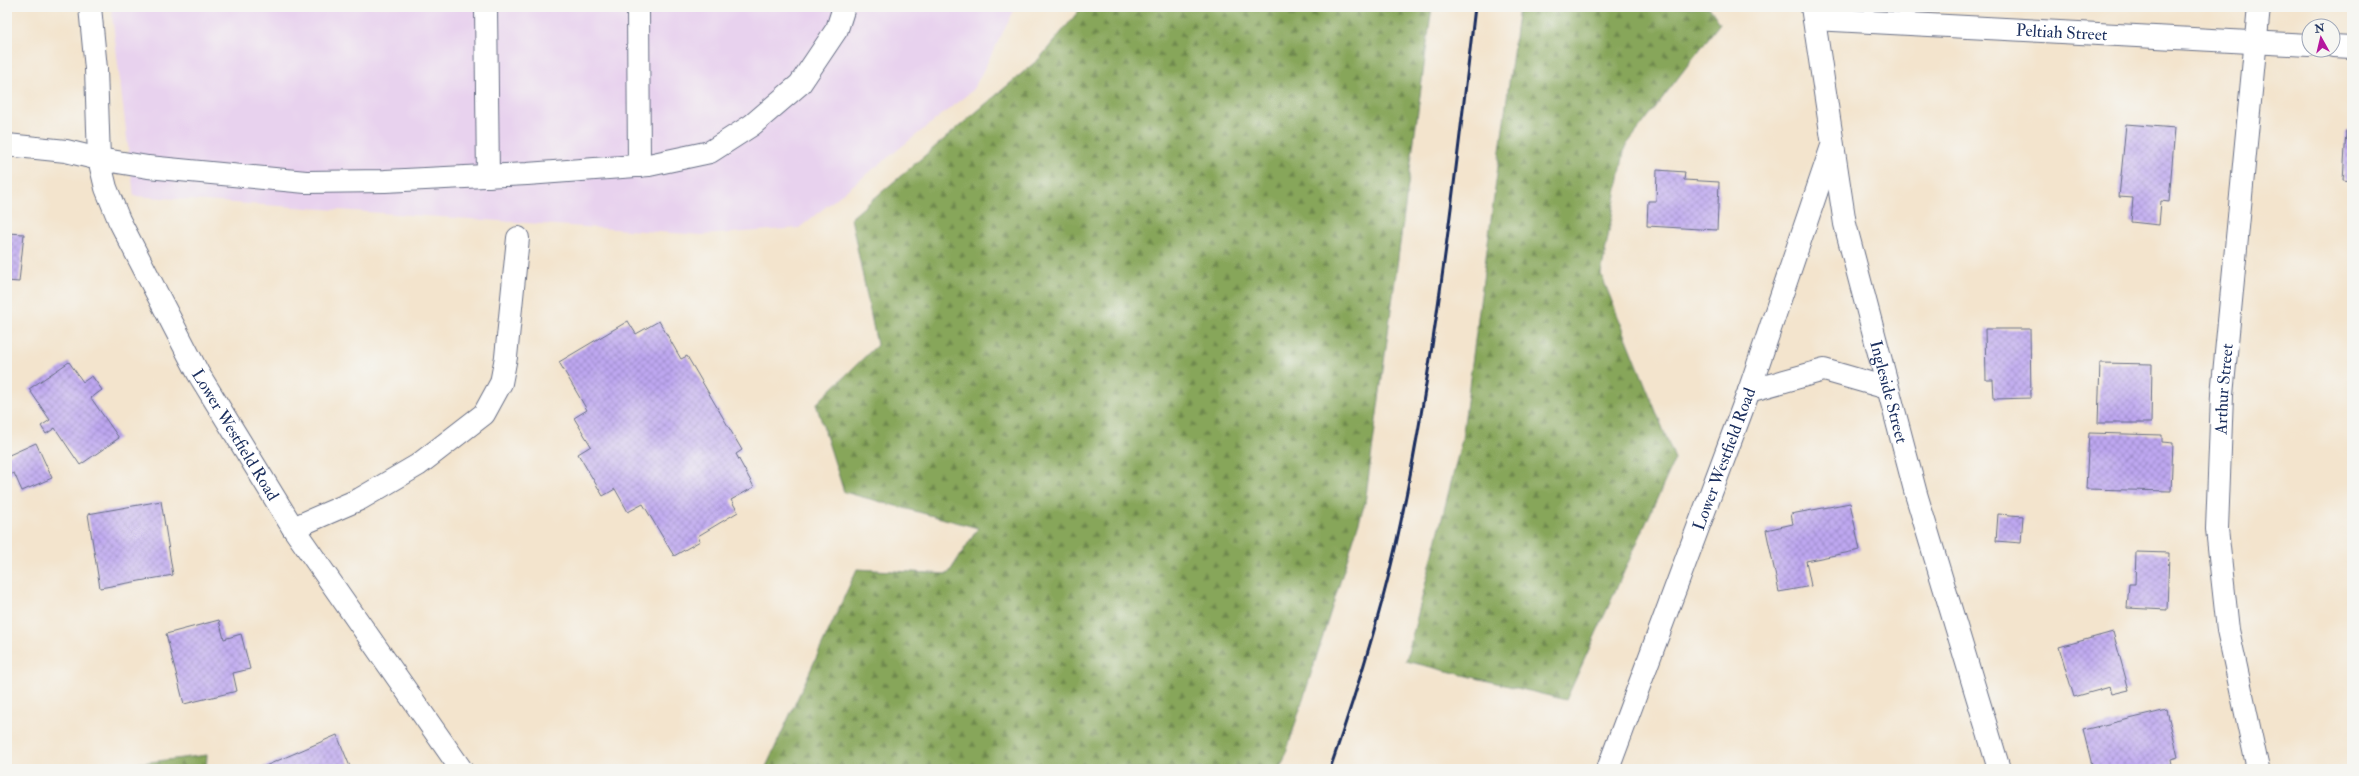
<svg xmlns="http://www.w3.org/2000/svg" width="2359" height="776" font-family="'IM FELL Double Pica',serif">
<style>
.built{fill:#e8d2ee}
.forest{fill:url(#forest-firs);stroke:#516a5c}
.building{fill:url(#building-cross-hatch)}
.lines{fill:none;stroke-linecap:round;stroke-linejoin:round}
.lane-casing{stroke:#676e85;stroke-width:24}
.street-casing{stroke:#676e85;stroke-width:24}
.secondary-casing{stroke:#676e85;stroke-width:24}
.primary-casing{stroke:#676e85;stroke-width:24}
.lane{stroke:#fff;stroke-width:22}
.street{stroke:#fff;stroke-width:22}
.secondary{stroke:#fff;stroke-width:22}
.primary{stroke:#fff;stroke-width:22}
.rail{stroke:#1b2f5e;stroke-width:3}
.labels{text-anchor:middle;stroke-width:4;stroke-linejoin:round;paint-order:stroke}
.street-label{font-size:17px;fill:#1b2f5e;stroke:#f6f6f2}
</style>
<defs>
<pattern id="forest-firs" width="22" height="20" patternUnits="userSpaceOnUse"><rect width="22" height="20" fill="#87a65a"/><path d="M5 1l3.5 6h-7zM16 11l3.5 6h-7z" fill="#6e884e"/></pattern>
<pattern id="building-cross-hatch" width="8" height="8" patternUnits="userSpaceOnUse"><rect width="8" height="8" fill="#bea7f0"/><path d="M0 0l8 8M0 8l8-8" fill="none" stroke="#9a88c6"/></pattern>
</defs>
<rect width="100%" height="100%" fill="#f6f6f2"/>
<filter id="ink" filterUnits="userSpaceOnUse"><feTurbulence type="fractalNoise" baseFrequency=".025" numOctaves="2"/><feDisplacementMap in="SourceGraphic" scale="8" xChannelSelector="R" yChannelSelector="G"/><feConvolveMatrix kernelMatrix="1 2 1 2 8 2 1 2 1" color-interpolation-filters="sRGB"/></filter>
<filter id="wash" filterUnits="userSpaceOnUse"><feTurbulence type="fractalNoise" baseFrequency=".012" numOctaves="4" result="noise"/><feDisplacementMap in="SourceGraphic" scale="16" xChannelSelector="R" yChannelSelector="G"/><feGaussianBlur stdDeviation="0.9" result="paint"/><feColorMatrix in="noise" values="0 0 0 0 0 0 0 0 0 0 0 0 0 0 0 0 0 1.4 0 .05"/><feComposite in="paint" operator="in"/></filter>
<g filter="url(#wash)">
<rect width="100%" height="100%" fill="#f3e4cd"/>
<path class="built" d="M111,7H1016L973,90L799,228L702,235L134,196Z"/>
<g class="forest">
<path d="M1082,7H1432L1365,503L1281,769H765L857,569L948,574L978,528L844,492L816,404L877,345L851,218L1040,58Z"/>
<path d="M1519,7H1709L1720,23L1625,147L1601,274L1675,459L1566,700L1406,661L1462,439Z"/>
<path d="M207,755L206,769H92Z"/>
</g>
<g id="blocks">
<g class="building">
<path d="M2126,124L2175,128L2169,202L2161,201L2159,225L2131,222L2133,198L2119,197Z"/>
<path d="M2346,131H2352V181L2343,180Z"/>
<path d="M1657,170L1685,172L1684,180L1719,182L1717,230L1647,226L1648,201H1656Z"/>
<path d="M7,233L24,234L19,282L7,281Z"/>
<path d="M628,321L636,334L659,321L681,359L687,356L742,450L736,454L754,487L731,500L738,512L698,536L700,541L674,556L643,504L628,512L615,489L603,496L578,454L591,446L574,418L587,410L559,362Z"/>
<path d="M1985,329H2030L2031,398L1994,399L1993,380H1986Z"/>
<path d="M69,362L83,382L92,376L102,390L91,398L119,438L80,465L55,428L46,434L41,426L50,420L29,389Z"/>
<path d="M2100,363L2152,364L2151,423H2098Z"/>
<path d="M2089,433L2162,435V442L2173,443L2171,491L2086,489Z"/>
<path d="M36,443L52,478L22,491L14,473L7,476V456Z"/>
<path d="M161,501L173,575L100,588L88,514Z"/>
<path d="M1850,503L1860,550L1806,561L1811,586L1779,592L1766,530L1793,524L1791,514Z"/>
<path d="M1998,514L2023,516L2021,543L1996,541Z"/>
<path d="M2136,552L2169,553L2167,610L2127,608L2129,584H2135Z"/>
<path d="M219,620L224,639L241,634L250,669L233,673L237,691L184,704L166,634Z"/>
<path d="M2113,632L2129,690L2112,694L2110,687L2074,697L2059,647Z"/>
<path d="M2167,710L2178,757L2171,759L2173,769H2093L2083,730Z"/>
<path d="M337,735L351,769H263V767Z"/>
</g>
</g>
</g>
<g filter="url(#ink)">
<use href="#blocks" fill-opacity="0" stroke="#676e85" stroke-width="1"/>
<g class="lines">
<g class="lane-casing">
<g id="lane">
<path d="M486,7L488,176"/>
<path d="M638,7L639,166"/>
<path d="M99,159L148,167L306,182L385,181L527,174L649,165L710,152L752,125L800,84L837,29L844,7"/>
<path d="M293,528L360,499L418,465L484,414L501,383L506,357L518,238"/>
</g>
</g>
<g class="street-casing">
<g id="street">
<path d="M90,7L96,69L99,159"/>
<path id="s1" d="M1814,19L2309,45"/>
<path d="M2333,46L2352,47"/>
<path id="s2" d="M2258,769L2228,630L2217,529L2222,395L2259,7"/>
</g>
</g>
<g class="secondary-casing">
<g id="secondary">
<path id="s3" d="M7,145L66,151L99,159L106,188L119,220L198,373L293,528L461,769"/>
<path id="s4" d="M1608,769L1749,391L1832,146"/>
</g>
</g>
<g class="primary-casing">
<g id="primary">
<path id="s5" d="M1812,7L1845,224L1916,494L1999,769"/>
<path d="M1749,391L1824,370L1887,388"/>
</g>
</g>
<use href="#lane" class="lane"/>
<use href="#street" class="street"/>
<use href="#secondary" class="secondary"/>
<use href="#primary" class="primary"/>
<path class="rail" d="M1330,769C1358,688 1384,605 1401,521C1436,352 1455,179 1475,7"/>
</g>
</g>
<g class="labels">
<g class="street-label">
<text dy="6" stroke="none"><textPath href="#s1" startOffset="248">Peltiah Street</textPath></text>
<text dy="6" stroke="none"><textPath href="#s2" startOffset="384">Arthur Street</textPath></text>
<text dy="6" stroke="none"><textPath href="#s5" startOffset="393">Ingleside Street</textPath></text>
<text dy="6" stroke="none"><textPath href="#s3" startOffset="402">Lower Westfield Road</textPath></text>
<text dy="6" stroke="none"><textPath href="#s4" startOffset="331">Lower Westfield Road</textPath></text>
</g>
</g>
<rect width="2359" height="776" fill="none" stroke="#f6f6f2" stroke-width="24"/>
<g transform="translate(2321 38) rotate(352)"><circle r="19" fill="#f6f6f2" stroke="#9ea6b7"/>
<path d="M0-3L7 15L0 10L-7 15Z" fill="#b5179e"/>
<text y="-6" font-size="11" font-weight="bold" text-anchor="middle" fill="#1b2f5e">N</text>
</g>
</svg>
